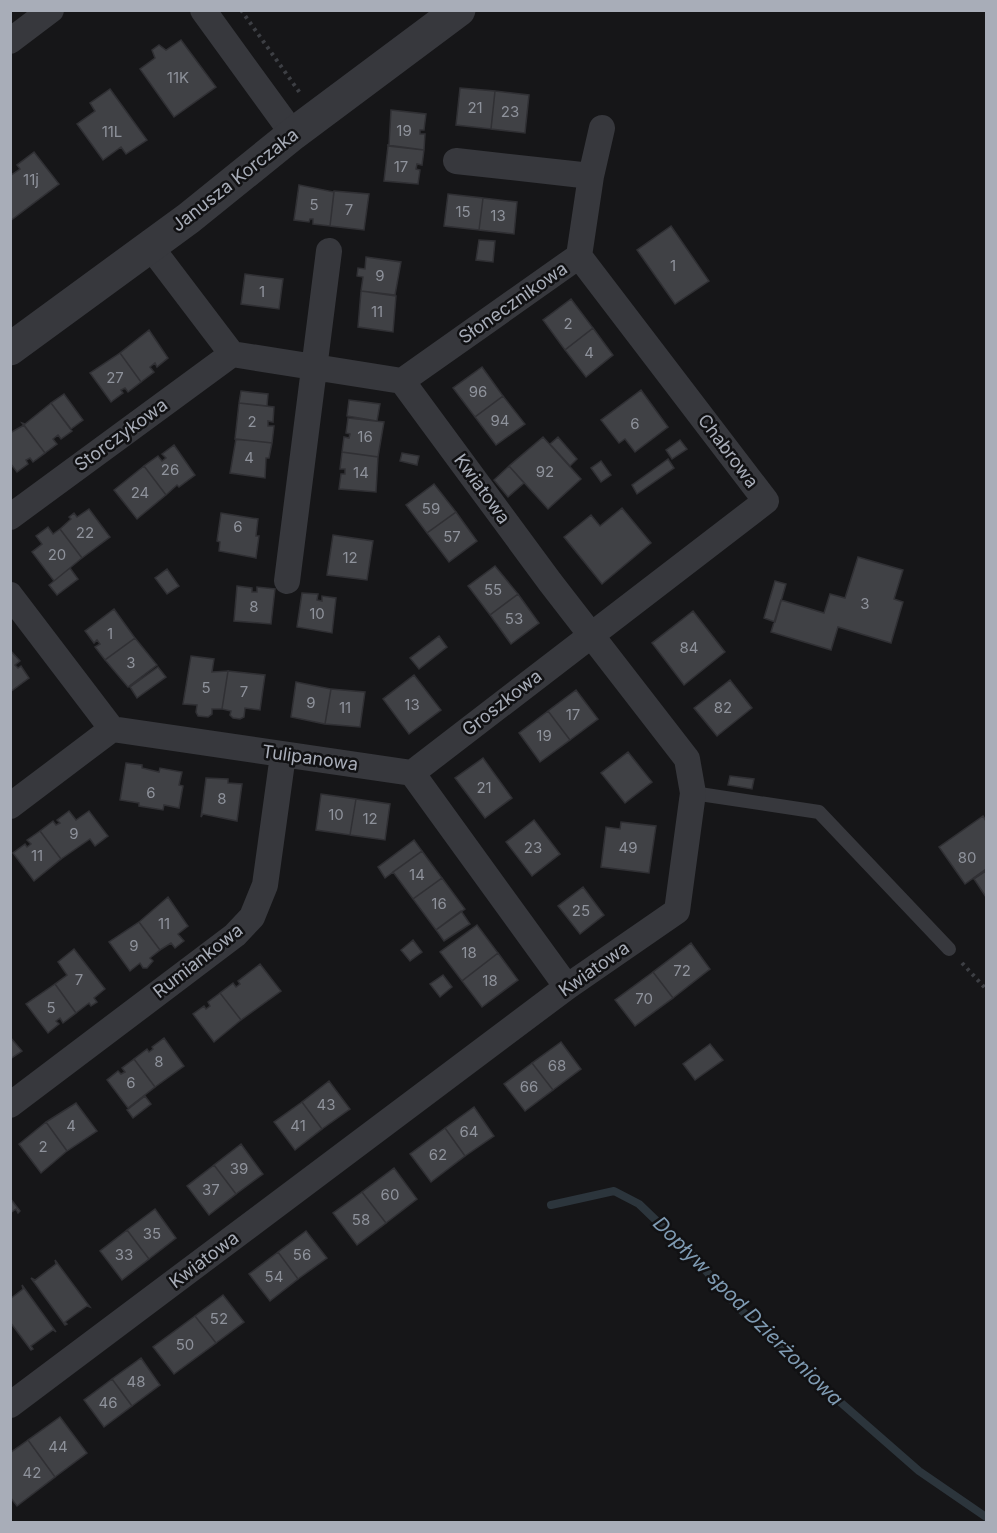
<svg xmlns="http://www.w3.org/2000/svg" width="997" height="1533" viewBox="0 0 997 1533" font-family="Inter,sans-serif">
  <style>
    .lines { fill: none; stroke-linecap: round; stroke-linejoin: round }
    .stream { stroke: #2c353c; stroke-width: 8 }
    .building { fill: #404145; stroke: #303034; stroke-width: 1.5 }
    .path { stroke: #3d3f44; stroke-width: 4; stroke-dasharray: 3 4.5; stroke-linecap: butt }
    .service { stroke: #37383d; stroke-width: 14 }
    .minor { stroke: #37383d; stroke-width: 26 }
    .tertiary { stroke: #37383d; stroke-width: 33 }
    .labels { text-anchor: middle; stroke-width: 5; stroke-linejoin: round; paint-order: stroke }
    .number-label { font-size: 15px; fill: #8e929b }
    .street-label { font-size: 18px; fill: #a8adb8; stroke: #111113 }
    .water-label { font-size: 20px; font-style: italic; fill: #7f9bb3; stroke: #111113 }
  </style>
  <rect width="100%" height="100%" fill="#161618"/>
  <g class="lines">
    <path class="stream" d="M551 1205 614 1191 639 1204 690 1253 740 1309 839 1401 919 1471 986 1517"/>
  </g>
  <path class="building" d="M181 40 216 87 174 117 140 69 155 58 152 50 159 45 166 50Z
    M460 88 495 91 491 129 456 125Z
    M110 89 147 140 126 154 121 147 103 160 77 124 95 111 90 103Z
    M495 91 529 95 525 133 491 129Z
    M391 110 426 114 424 130H420V134H425L424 150 387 145H389Z
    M388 146 424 150 422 165 417 164 416 169 420 170 418 184 384 181Z
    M34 152 59 184 10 221V176L20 169 17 165Z
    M299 185 334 192 330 226 313 224V219H310L309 222 294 220Z
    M334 191 369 194 364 230 330 226Z
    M448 194 483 198 479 230 444 226Z
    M483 198 517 202 514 234 479 230Z
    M671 226 709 281 675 304 637 250Z
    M479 240 495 241 493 262 476 260Z
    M366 257 401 262 395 295 361 291 363 277 357 276 358 268 365 269Z
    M245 274 283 279 279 309 241 304Z
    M361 291 396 296 393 332 358 327Z
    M571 299 593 328 565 350 543 320Z
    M593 328 613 355 586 377 565 350Z
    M149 330 168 358 157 367 155 363 150 367 154 372 141 382 120 353Z
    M120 353 141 382 128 392 125 388 121 390 123 393 111 402 90 373Z
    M482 367 503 396 475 417 453 388Z
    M641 390 668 427 635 452 625 439 619 443 601 420Z
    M241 391 268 394 267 406 239 403Z
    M64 394 83 420 71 429 51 403Z
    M503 396 525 424 496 445 475 417Z
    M349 400 380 404 377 421 347 416Z
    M51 403 72 431 61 439 58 435 53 439 57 444 45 453 22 423 25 424Z
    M239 403 274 407 273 422 268 421V426H274L272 443 235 439Z
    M348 418 384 422 378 457 342 452 344 437 349 438 350 434 346 433Z
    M24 425 45 453 33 462 30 458 26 460 28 464 17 472 10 463V433Z
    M543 437 581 479 548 509 509 466Z
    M558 437 577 459 570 466 550 444Z
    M236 439 272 443 269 458H266L265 478 230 473Z
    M680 440 687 449 672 459 666 450Z
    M174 445 195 475 179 487 177 485 166 495 144 466 158 456 162 461 166 458 162 454Z
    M342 452 378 457 376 492 339 489 341 474H345V469H340Z
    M402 453 419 456 417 465 400 461Z
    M668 459 674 468 637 494 632 485Z
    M601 461 611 475 601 482 591 468Z
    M144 466 166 495 137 519 114 490Z
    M509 466 524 483 508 497 494 480Z
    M434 484 456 512 427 533 406 505Z
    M622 508 651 543 602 584 564 537 591 515 600 526Z
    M89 509 110 537 82 558 60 529 71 519 69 517 74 513 77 517Z
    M456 512 477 541 449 562 427 533Z
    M221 513 258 519 256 536H259L256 558 219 551 220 542 217 541Z
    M48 527 53 534 60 529 82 558 54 581 32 552 42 544 36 536Z
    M333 535 373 541 367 580 327 575Z
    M858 557 903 570 894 599 903 602 891 643 838 627 831 650 771 632 781 600 824 613 830 594 845 598Z
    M495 566 518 594 490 615 468 586Z
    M70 568 78 579 57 595 49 585Z
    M167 569 179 586 167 594 155 578Z
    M775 581 786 584 775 622 764 618Z
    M237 586 252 588V592H257V587L275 589 271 624 234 621Z
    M302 593 318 594 317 600 322 601V596L336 598 332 633 297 627Z
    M518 594 539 623 511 644 490 615Z
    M114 609 135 638 105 660 95 647 100 644 97 640 94 643 85 631Z
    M693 611 725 652 684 685 652 643Z
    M439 636 447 647 419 669 410 658Z
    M135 638 157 665 128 687 105 660Z
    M10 650 20 661 15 665 18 668 21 666 29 678 10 692Z
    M191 656 214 659 212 672 228 671 222 709H212V714L208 717 198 716 196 712 197 705 183 704Z
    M158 667 166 677 137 698 130 687Z
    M228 671 265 675 260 710 245 708 244 717 240 719 233 718 230 715 231 711 222 709Z
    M414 675 441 710 409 734 383 699Z
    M730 680 752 708 717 736 694 708Z
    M296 682 331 689 325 724 291 717Z
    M331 689 365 692 360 727 325 724Z
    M576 690 598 719 570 740 548 711Z
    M548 711 570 740 540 762 519 733Z
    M628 752 652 782 625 803 601 773Z
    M483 758 512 798 485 818 455 778Z
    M126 763 142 765V768L159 772 160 768 182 772 179 785 183 786 179 808 164 805 163 810 139 806V803L120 800Z
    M730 776 754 779 752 789 728 785Z
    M206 778 228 779V783L242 784 237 821 203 814 201 817Z
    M321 794 356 799 350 835 316 830Z
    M356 799 390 804 385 840 350 835Z
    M69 811 76 820 89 811 108 836 95 846 90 839 61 859 40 831 53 821 56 825 60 823 57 820Z
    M983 816 986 821V869L965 884 939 847Z
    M534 820 560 854 532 876 506 842Z
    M621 822 656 826 649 873 601 867 606 827 620 829Z
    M40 831 61 859 34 881 13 853 25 844 27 847 31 844 27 840Z
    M414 840 422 851 385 878 378 867Z
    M422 851 442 878 413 899 393 872Z
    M986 871V897L974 879Z
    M442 878 465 909 436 930 413 899Z
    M583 887 604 915 580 934 558 906Z
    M168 897 188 926 178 934 184 941 175 948 171 943 160 950 139 922Z
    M461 911 470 924 444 941 436 930Z
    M139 922 160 950 150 958 153 961 147 968H143L140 963 130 971 109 942Z
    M477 925 498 953 462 981 440 952Z
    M413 940 422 952 410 961 401 950Z
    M691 943 710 969 673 998 653 972Z
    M74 949 105 989 94 998 97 1002 91 1006 89 1003 76 1013 55 984 67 975 58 962Z
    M498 953 518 980 482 1007 462 981Z
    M260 964 281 991 241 1020 220 993 233 983 236 987 240 984 238 981Z
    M653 972 673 998 635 1026 615 1000Z
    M443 975 452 987 440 997 430 984Z
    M55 984 76 1013 63 1023 60 1018 56 1021 59 1024 48 1033 26 1004Z
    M220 993 241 1020 214 1042 193 1014 204 1006 206 1009 210 1006 208 1002Z
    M10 1037 22 1051 10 1059Z
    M164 1038 184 1066 155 1087 134 1059 147 1049 149 1052 153 1049 152 1047Z
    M561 1042 581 1069 553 1090 532 1063Z
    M710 1044 723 1060 695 1080 683 1064Z
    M134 1059 155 1087 128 1108 107 1080 118 1071 121 1074 125 1072 122 1068Z
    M532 1063 553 1090 525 1111 504 1084Z
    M329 1081 350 1109 322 1129 302 1102Z
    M145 1096 151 1104 133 1118 127 1110Z
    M302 1102 322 1129 295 1150 274 1122Z
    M76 1103 97 1131 67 1151 46 1122Z
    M474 1107 494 1136 465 1156 445 1128Z
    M46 1122 67 1151 41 1173 19 1144Z
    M445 1128 465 1156 431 1182 410 1154Z
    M241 1144 263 1174 236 1194 214 1165Z
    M214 1165 236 1194 209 1215 187 1186Z
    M394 1168 417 1199 386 1223 362 1192Z
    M362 1192 386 1223 357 1245 333 1213Z
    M10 1198 20 1211 18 1213 16 1209 10 1213Z
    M155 1209 176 1238 149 1259 127 1230Z
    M127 1230 149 1259 122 1280 100 1251Z
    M306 1231 327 1258 298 1279 278 1252Z
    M278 1252 298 1279 270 1301 249 1274Z
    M55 1260 90 1307 87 1306 65 1322 67 1324 65 1325 31 1278 35 1280 56 1264Z
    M22 1285 56 1332 53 1330 31 1346 33 1349 31 1350 10 1322V1299L23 1289Z
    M223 1295 244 1322 216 1343 195 1316Z
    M195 1316 216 1343 174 1374 153 1347Z
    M141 1358 160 1385 132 1406 112 1379Z
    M112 1379 132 1406 104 1427 84 1400Z
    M60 1417 87 1453 55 1477 28 1440Z
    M28 1440 55 1477 17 1506 10 1497V1453Z"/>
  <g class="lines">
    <path class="path" d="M241 10 300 93
      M962 963 986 989"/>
    <path class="service" d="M693 793 819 812 949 949"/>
    <path class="minor" d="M203 10 293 134
      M10 41 51 10
      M591 176 602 128
      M150 246 232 354 402 381 579 256 591 176 456 161
      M10 517 232 354
      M287 581 329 251
      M10 595 112 729 412 773 567 987
      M412 773 766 501 579 256
      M10 806 112 729
      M10 1105 235 935 252 917 265 885 283 755
      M10 1405 567 987 677 911 693 793 687 759 550 582 402 381"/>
    <path class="tertiary" d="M10 349 189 218 293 134 459 10"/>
  </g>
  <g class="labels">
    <g class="number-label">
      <text x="178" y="83">11K</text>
      <text x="475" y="113">21</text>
      <text x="510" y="117">23</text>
      <text x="404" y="136">19</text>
      <text x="112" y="137">11L</text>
      <text x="401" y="172">17</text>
      <text x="31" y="185">11j</text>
      <text x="314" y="210">5</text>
      <text x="349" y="215">7</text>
      <text x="463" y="217">15</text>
      <text x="498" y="221">13</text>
      <text x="673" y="271">1</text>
      <text x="380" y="281">9</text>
      <text x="262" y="297">1</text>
      <text x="377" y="317">11</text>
      <text x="568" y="329">2</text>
      <text x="589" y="358">4</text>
      <text x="115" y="383">27</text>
      <text x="478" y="397">96</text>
      <text x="500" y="426">94</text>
      <text x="252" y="427">2</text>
      <text x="635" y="429">6</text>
      <text x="365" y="442">16</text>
      <text x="249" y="463">4</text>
      <text x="170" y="475">26</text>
      <text x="545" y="477">92</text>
      <text x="361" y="478">14</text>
      <text x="140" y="498">24</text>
      <text x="431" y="514">59</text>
      <text x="238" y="532">6</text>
      <text x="85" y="538">22</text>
      <text x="452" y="542">57</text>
      <text x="57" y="560">20</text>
      <text x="350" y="563">12</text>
      <text x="493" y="595">55</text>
      <text x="865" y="609">3</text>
      <text x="254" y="612">8</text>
      <text x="317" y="619">10</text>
      <text x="514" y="624">53</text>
      <text x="110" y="639">1</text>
      <text x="689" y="653">84</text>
      <text x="131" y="668">3</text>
      <text x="206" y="693">5</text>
      <text x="244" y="697">7</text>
      <text x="311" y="708">9</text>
      <text x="412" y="710">13</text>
      <text x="345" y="713">11</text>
      <text x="723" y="713">82</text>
      <text x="573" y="720">17</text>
      <text x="544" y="741">19</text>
      <text x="484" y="793">21</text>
      <text x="151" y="798">6</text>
      <text x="222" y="804">8</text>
      <text x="336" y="820">10</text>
      <text x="370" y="824">12</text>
      <text x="74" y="839">9</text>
      <text x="533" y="853">23</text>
      <text x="628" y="853">49</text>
      <text x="37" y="861">11</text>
      <text x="967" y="863">80</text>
      <text x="417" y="880">14</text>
      <text x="439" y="909">16</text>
      <text x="581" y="916">25</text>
      <text x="164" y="929">11</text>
      <text x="134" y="951">9</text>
      <text x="469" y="958">18</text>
      <text x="682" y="976">72</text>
      <text x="79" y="985">7</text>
      <text x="490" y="986">18</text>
      <text x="644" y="1004">70</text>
      <text x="51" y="1013">5</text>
      <text x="159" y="1067">8</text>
      <text x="557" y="1071">68</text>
      <text x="131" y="1088">6</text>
      <text x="529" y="1092">66</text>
      <text x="326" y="1110">43</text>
      <text x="71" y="1131">4</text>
      <text x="298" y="1131">41</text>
      <text x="469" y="1137">64</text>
      <text x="43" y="1152">2</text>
      <text x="438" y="1160">62</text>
      <text x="239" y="1174">39</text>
      <text x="211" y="1195">37</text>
      <text x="390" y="1200">60</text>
      <text x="361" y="1225">58</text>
      <text x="152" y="1239">35</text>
      <text x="124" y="1260">33</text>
      <text x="302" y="1260">56</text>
      <text x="274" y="1282">54</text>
      <text x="219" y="1324">52</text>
      <text x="185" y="1350">50</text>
      <text x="136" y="1387">48</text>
      <text x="108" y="1408">46</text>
      <text x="58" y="1452">44</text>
      <text x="32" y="1478">42</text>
    </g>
    <g class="street-label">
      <text transform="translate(235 180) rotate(-38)" y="6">Janusza Korczaka</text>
      <text transform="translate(513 303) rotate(-35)" y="6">Słonecznikowa</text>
      <text transform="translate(121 435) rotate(-36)" y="6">Storczykowa</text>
      <text transform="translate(728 451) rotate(53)" y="6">Chabrowa</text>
      <text transform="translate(482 489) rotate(54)" y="6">Kwiatowa</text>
      <text transform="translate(502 703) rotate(-38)" y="6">Groszkowa</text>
      <text transform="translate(310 758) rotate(8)" y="6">Tulipanowa</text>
      <text transform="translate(198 961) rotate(-38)" y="6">Rumiankowa</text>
      <text transform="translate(594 969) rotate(-35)" y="6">Kwiatowa</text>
      <text transform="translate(204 1260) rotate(-37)" y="6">Kwiatowa</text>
    </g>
    <g class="water-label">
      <text transform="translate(748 1311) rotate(45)" y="7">Dopływ spod Dzierżoniowa</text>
    </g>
  </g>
  <rect width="997" height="1533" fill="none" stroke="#a8adb8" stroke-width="24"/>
</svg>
